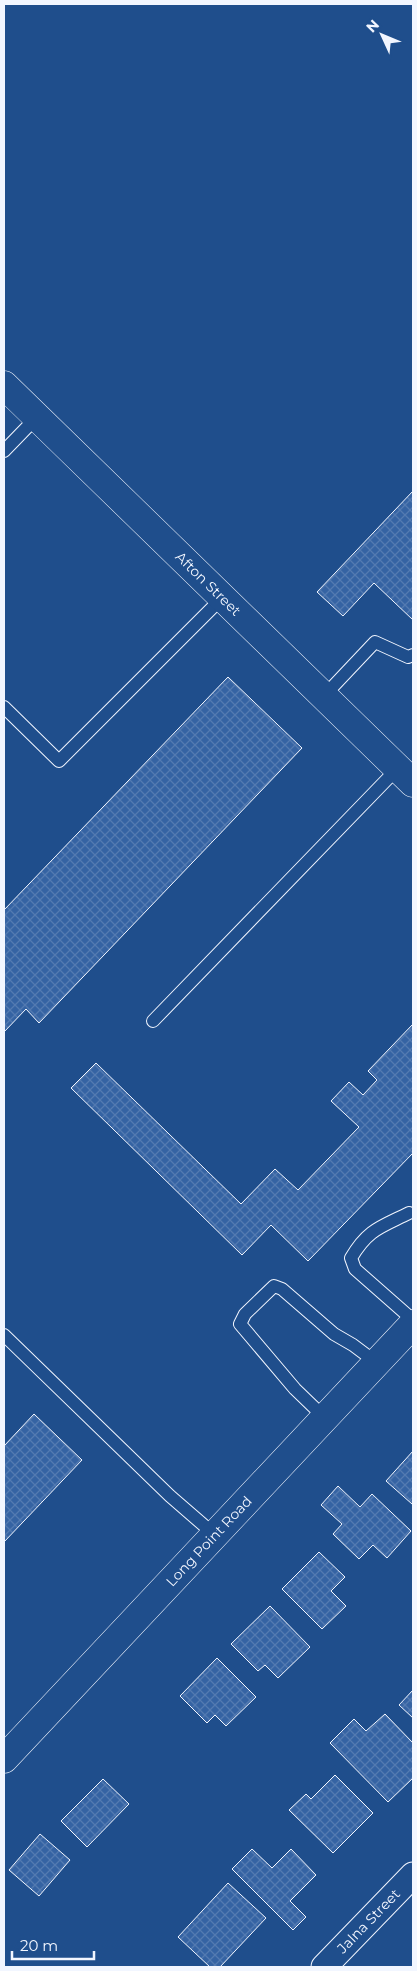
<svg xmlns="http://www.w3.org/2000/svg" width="417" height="1971" viewBox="0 0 417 1971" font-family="Montserrat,sans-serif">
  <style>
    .building { fill: url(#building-cross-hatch); stroke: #f2f6ff }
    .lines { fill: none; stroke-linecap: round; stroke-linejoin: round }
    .lane-casing { stroke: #f2f6ff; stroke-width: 14 }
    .street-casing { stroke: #f2f6ff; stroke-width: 27 }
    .secondary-casing { stroke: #f2f6ff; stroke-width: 29 }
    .lane { stroke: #1f4e8c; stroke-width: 12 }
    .street { stroke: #1f4e8c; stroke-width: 25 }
    .secondary { stroke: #1f4e8c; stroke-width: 28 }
    .labels { text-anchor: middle; stroke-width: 4; stroke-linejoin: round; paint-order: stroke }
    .street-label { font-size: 14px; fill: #f2f6ff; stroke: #1f4e8c }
  </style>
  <defs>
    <pattern id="building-cross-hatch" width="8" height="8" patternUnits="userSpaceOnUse" patternTransform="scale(1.25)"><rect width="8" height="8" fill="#3563a3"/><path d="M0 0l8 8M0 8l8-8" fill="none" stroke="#537ab1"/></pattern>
  </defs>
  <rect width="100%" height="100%" fill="#1f4e8c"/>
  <path class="building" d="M413 491V620L374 583 343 616 317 592Z
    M228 677 302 748 39 1023 26 1009 4 1032V910Z
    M413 1024V1153L308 1261 271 1225 242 1255 71 1088 96 1063 241 1204 275 1169 298 1190 359 1127 331 1101 349 1082 363 1095 377 1080 368 1071Z
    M34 1414 82 1460 4 1542V1446Z
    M413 1451V1503L412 1504 386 1481Z
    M338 1486 360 1507 372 1494 411 1531 387 1558 373 1545 359 1559 333 1534 342 1524 321 1505Z
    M319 1552 345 1577 331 1591 346 1606 322 1629 282 1589Z
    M270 1606 310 1647 278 1678 265 1665 258 1671 231 1644Z
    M217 1658 256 1697 226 1726 215 1715 207 1723 180 1696Z
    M413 1690V1718L399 1705Z
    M385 1714 413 1743V1778L388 1802 330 1743 354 1719 366 1731Z
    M335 1775 373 1813 333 1853 289 1810 306 1794 311 1799Z
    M103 1779 129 1804 87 1847 61 1821Z
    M40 1834 70 1860 39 1896 9 1870Z
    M252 1849 272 1868 291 1849 316 1875 290 1901 306 1917 293 1930 232 1869Z
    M228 1883 266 1918 220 1967H210L178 1937Z"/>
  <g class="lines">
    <g class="lane-casing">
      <path id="lane" d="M4 451 37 417
        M324 696 375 642 408 657 413 655
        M4 707 59 761 222 598
        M153 1021 398 768
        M409 1213C381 1227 368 1229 351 1258L355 1269 413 1320
        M4 1335 170 1496 215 1535
        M325 1418 295 1389 240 1324 245 1314 274 1286 282 1289 334 1334 353 1345 377 1363"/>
    </g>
    <g class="street-casing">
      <g id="street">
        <path id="s1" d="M324 1967 413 1875"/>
      </g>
    </g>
    <g class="secondary-casing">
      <g id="secondary">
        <path id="s2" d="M4 385 413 783"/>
        <path id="s3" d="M4 1759 413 1324"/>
      </g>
    </g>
    <use href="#lane" class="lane"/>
    <use href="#street" class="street"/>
    <use href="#secondary" class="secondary"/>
  </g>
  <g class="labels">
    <g class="street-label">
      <text dy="5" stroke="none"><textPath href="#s2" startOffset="285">Afton Street</textPath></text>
      <text dy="5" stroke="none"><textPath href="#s3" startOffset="299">Long Point Road</textPath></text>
      <text dy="5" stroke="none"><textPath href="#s1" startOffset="64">Jalna Street</textPath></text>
    </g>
  </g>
  <rect width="417" height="1971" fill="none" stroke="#f2f6ff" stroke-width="10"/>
  <g transform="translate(382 35) rotate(314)" stroke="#1f4e8c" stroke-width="4" paint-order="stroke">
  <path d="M0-4L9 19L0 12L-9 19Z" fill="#f2f6ff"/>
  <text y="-8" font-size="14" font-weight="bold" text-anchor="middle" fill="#f2f6ff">N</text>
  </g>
  <path d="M12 1951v8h82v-8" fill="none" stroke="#f2f6ff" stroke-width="2.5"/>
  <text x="20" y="1951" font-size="15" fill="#f2f6ff" stroke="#1f4e8c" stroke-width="4" paint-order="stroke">20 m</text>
</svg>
